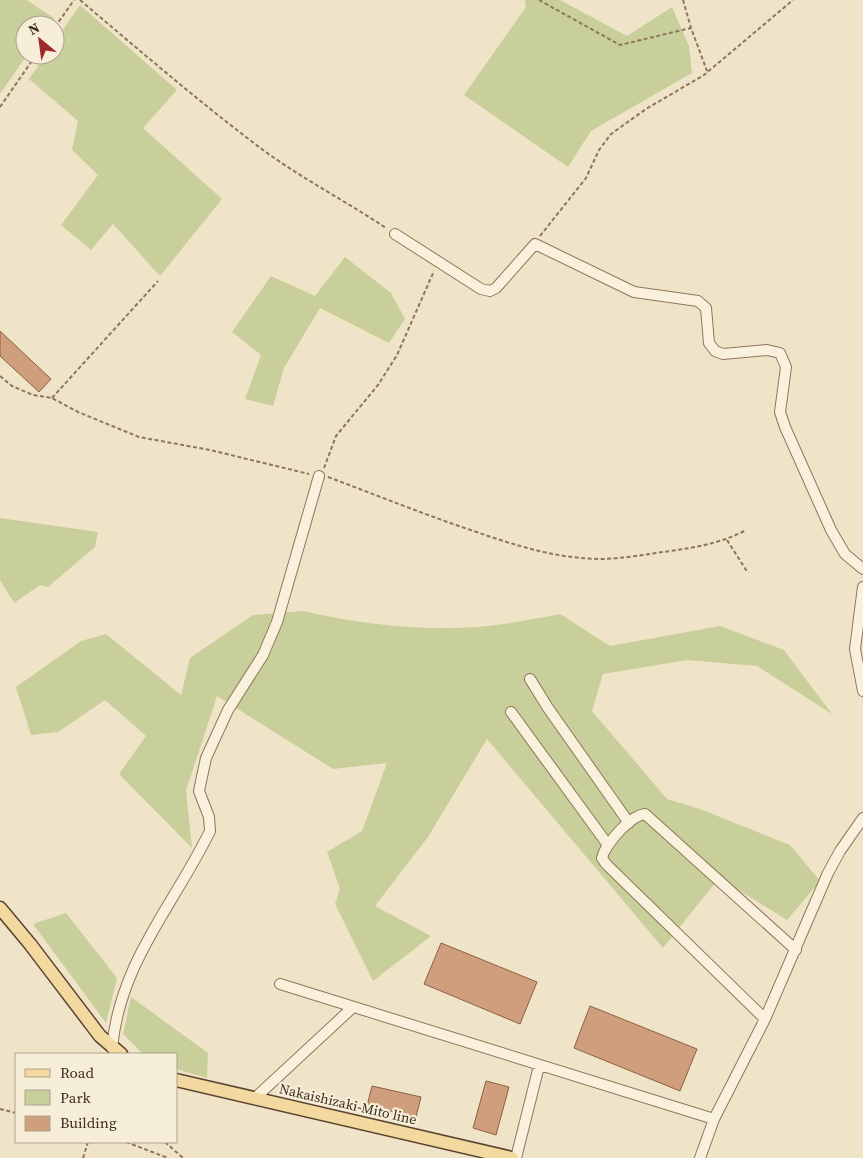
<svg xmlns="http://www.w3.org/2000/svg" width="863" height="1158" viewBox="0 0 863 1158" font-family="'Source Serif 4',serif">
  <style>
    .green { fill: #c9cf9b }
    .building { fill: #cf9f7d; stroke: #8d5f41 }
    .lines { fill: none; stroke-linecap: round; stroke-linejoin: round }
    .minor-casing { stroke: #8d765c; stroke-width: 12 }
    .major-casing { stroke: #5b4430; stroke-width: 15 }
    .path { stroke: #8d765c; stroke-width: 2; stroke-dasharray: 4 2.5; stroke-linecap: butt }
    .minor { stroke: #faf1dc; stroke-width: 10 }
    .major { stroke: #f3d9a0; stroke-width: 12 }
    .labels { text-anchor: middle; stroke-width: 4.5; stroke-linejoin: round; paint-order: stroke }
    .street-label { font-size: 14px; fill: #3d2e20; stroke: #f7eed8 }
  </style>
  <rect width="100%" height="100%" fill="#f0e4c8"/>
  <path class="green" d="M0 0H27L54 18 49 25H25V55H27L0 94Z
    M525 0H560L627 36 672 7 689 46 692 73 591 131 568 167 464 95 526 7Z
    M80 5 177 90 143 128 222 199 160 276 113 224 91 250 61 225 98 175 72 150 78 121 29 79 46 55H55V41Z
    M345 257 391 293 405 319 389 343 320 308 284 368 273 406 245 399 261 355 232 332 271 276 315 296Z
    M0 518 98 532 95 547 48 587 40 585 14 603 0 580Z
    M303 611C359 624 419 631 477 627 505 625 533 619 560 614L610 646 720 626 784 650 832 714 757 666 687 660 603 674 592 711 667 799 700 809 790 845 820 881 787 920 719 878 663 948 487 739 428 837 375 906 431 936 373 981 335 904 340 889 327 852 362 831 387 763 333 769 217 696 186 791 192 848 119 774 146 736 105 700 58 732 31 735 16 687 81 641 106 634 181 695 190 658 253 615Z
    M66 913 117 978 106 1023 33 924Z
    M131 997 208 1053 207 1078 176 1069V1054H143L123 1034Z"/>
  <path class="building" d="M0 331 51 379 39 392 0 356Z
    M441 943 537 982 520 1024 424 984Z
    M590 1006 697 1049 680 1091 574 1048Z
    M486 1081 509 1087 496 1135 473 1128Z
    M372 1086 421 1097 416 1117 367 1106Z"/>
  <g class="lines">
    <g class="minor-casing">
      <path id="minor" d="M395 234 481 289 490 291 496 288 535 244 634 292 698 301 706 308 709 343 715 351 723 354 767 350 780 353 786 367 780 412 785 427 831 530 845 554 863 569
        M863 587 855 649 863 691
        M530 679 548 708 629 823
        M511 712 608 845
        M280 984 714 1119
        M765 1019 606 864 602 858 604 852C611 839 630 816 645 814L796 950
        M112 1048C120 962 174 905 210 831L209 817 199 791 206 758 228 710 263 655 277 622 319 476
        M255 1098 352 1008
        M516 1158 539 1066
        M700 1158 714 1119 765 1019 828 873 840 851 863 818"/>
    </g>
    <g class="major-casing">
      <path id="major" d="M0 908 30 944 100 1036 121 1054
        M176 1080 512 1158"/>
    </g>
    <path class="path" d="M80 0C139 50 197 100 259 147 299 177 344 200 386 228
      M539 0 620 45 691 28
      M683 0 691 28 707 71
      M55 27 74 0
      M0 107 36 55
      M540 236 586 178 599 150 611 134 646 109 704 75 793 0
      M0 376 12 386 33 395 52 398 78 412 139 437 210 450 309 474
      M52 398 158 281
      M324 468 336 436 378 385 397 355 434 271
      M328 477C371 493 413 510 456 525 503 541 548 558 599 559 620 559 642 555 663 552 692 548 720 544 746 530
      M727 540 748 573
      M0 1109 16 1113
      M126 1142 168 1158
      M165 1142 183 1158
      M83 1158 88 1142"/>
    <use href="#minor" class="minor"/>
    <use href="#major" class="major"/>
  </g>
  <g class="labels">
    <g class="street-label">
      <text transform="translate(348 1104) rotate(13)" y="5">Nakaishizaki-Mito line</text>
    </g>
  </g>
  <rect x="15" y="1053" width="162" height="90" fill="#f7eed8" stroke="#ada18e"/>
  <rect x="25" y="1069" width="25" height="8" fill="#f3d9a0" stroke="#ada18e"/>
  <text x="60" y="1078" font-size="15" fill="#3d2e20">Road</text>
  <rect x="25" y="1090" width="25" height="15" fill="#c9cf9b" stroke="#ada18e"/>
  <text x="60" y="1103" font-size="15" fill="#3d2e20">Park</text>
  <rect x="25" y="1116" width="25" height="15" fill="#cf9f7d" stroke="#ada18e"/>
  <text x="60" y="1128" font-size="15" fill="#3d2e20">Building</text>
  <g transform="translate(40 40) rotate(331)"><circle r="24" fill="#f7eed8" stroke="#ada18e"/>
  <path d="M0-4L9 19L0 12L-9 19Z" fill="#9e2a2b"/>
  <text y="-8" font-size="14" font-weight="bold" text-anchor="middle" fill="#3d2e20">N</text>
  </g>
</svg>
